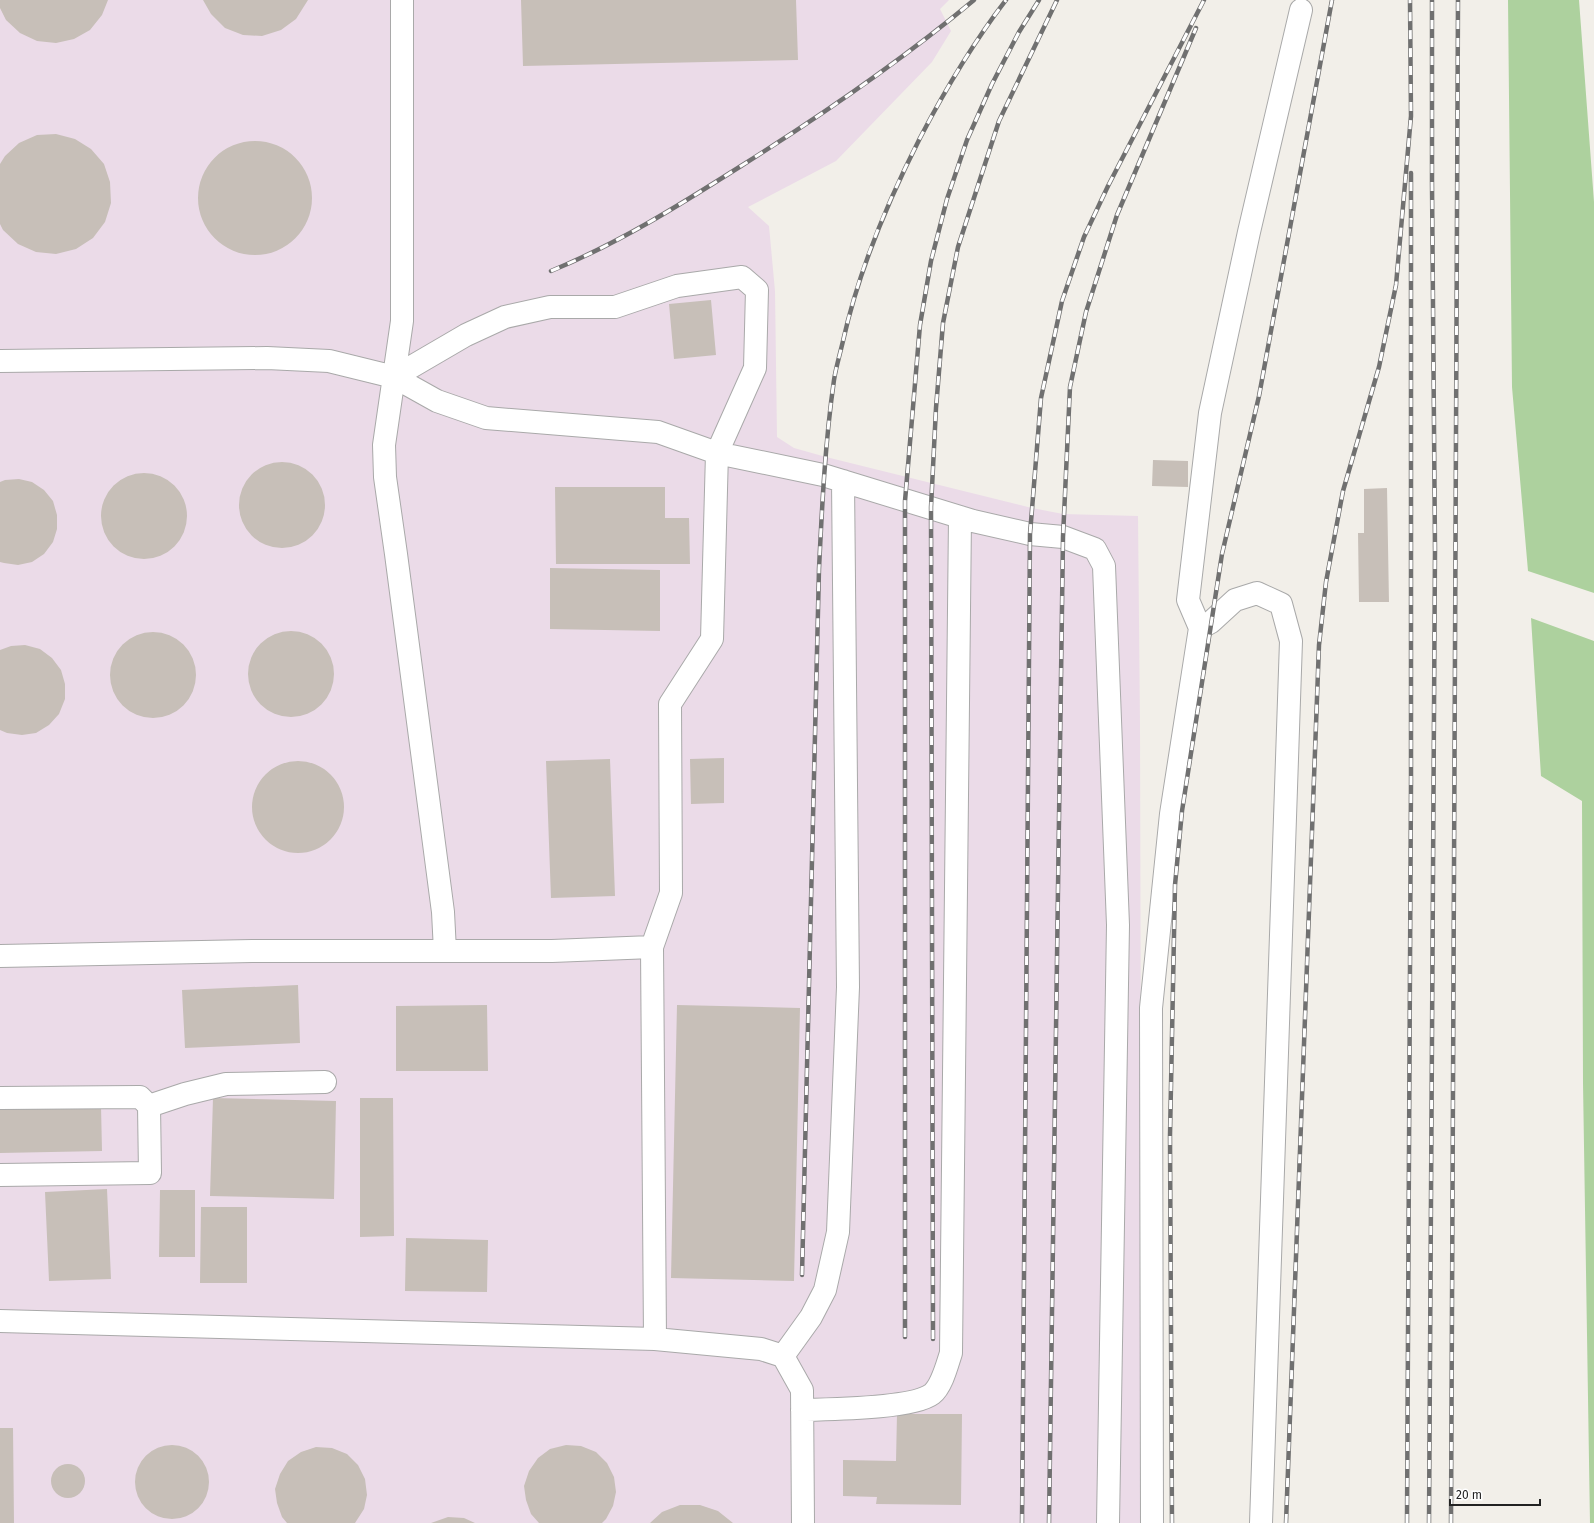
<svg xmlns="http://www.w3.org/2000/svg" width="1594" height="1523" viewBox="0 0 1594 1523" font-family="'Fira Sans',sans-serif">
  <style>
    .industrial { fill: #ebdbe8 }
    .forest { fill: #add19e }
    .building { fill: #c7bfb8 }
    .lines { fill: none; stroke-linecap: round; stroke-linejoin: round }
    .minor-casing { stroke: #a9a9a9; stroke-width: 24 }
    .minor { stroke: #fff; stroke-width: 22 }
    .rail-casing { stroke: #707070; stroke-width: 4.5 }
    .rail { stroke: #fff; stroke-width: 3; stroke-dasharray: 9; stroke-linecap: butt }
  </style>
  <rect width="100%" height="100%" fill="#f2efe9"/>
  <path class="industrial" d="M0 0H949L940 9 951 31 932 62 836 161 748 207 769 226 775 291 777 437 794 448 826 457 1032 508 1063 514 1138 516 1140 725 1142 1523H0Z"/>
  <path class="forest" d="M1508 0H1579L1594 202V593L1528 571 1512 387Z
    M1531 618 1594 641V1523H1590L1583 1083 1582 801 1541 776Z"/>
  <path class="building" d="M0 0H108L102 15 90 30 74 39 56 43 37 41 20 33 6 20 0 8Z
    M203 0H308L296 19 281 30 262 36 243 35 225 28 211 14Z
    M521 0H796L798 60 523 66Z
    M56 134 75 139 91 149 104 164 110 182 111 203 105 222 93 238 76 249 56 254 36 252 18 244 3 230 0 224V164L5 156 19 143 37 135Z
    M198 198a57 57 0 1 1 114 0a57 57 0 1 1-114 0Z
    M711 300 716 355 674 359 669 304Z
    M1153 460 1188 461V487L1152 486Z
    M239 505a43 43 0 1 1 86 0a43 43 0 1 1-86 0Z
    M101 516a43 43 0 1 1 86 0a43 43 0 1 1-86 0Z
    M19 479 32 482 44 490 53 501 57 515V529L53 542 44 554 32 562 18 565 4 563 0 562V482L5 480Z
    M555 487H665V518H689L690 564H556Z
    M1387 488 1389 602H1359L1358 533H1364V489Z
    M550 568 660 570V631L550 629Z
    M248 674a43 43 0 1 1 86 0a43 43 0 1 1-86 0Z
    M110 675a43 43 0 1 1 86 0a43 43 0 1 1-86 0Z
    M25 645 40 649 52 658 61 670 65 684V699L59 714 49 725 36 733 22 735 7 733 0 730V650L11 646Z
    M724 758V803L691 804 690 759Z
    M610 759 615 896 551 898 546 761Z
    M252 807a46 46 0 1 1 92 0a46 46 0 1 1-92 0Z
    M298 985 300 1043 185 1048 182 990Z
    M487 1005 488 1071H396V1006Z
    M677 1005 800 1008 794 1281 671 1278Z
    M213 1098 336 1101 334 1199 210 1196Z
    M360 1098H393L394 1236 360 1237Z
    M101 1106 102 1151 0 1153V1108Z
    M107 1189 111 1279 49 1281 45 1192Z
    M160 1190H195V1257H159Z
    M201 1207H247V1283H200Z
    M406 1238 488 1240 487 1292 405 1291Z
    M897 1414H962L961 1505 876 1504 877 1497 843 1496V1460L896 1461Z
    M0 1428H13L14 1523H0Z
    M135 1482a37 37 0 1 1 74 0a37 37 0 1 1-74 0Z
    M566 1445 581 1446 596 1452 607 1463 614 1477 616 1492 613 1506 606 1519 602 1523H539L531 1514 526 1500 524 1486 529 1471 538 1458 550 1449Z
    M316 1447 332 1448 347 1454 358 1465 365 1479 367 1495 364 1509 355 1523H287L282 1517 277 1503 275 1489 280 1474 288 1461 301 1452Z
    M51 1481a17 17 0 1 1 34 0a17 17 0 1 1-34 0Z
    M680 1505H700L718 1511 733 1523H650L662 1512Z
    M448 1517 464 1518 475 1523H431Z"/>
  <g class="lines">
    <g class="minor-casing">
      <path id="minor" d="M402 0V321L384 445 385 477 396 554 443 912 445 951
        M0 361 267 358 329 361 394 377 437 401 486 418 658 432 717 453 712 639 670 704 671 893 652 947
        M394 377 466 335 505 317 550 307H615L677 286 742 277 757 290 755 368 717 453 823 475 973 521 1030 534 1063 537 1095 549 1104 566 1118 925 1108 1523
        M1200 628 1211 622 1235 600 1257 593 1281 604 1291 641 1261 1523
        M0 956 252 951H552L652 947 655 1339 761 1349 783 1356 802 1390 803 1523
        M0 1098 140 1097 149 1106 150 1173 0 1175
        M149 1106 185 1094 226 1084 325 1082
        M0 1321 655 1339
        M783 1356 811 1317 825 1290 838 1232 848 987 843 481
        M802 1410C830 1409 912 1409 932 1394 942 1386 947 1365 951 1353L960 517
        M1152 1523 1151 1008 1171 814 1200 628 1188 600 1210 413 1249 232 1301 10"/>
    </g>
    <use href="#minor" class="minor"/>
    <g class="rail-casing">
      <path id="rail" d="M551 271C619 243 678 206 741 166 822 115 901 61 974 0
        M802 1275 819 569C822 506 825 443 834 380 836 367 840 354 843 341 859 269 887 203 920 138 945 90 973 43 1006 0
        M905 1337V501L920 325 931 261 947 199 967 140 992 84 1019 32 1039 0
        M933 1339 931 507 936 408 943 323 958 247 999 121 1057 0
        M1022 1523 1030 534 1041 398 1062 301 1084 237 1108 186 1204 0
        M1049 1523 1063 537 1070 387 1086 312 1117 215 1196 28
        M1172 1523 1170 1136 1175 885 1182 811 1222 554 1259 396 1332 0
        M1286 1523 1319 645 1326 582 1343 491 1379 367 1396 285 1411 116 1410 0
        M1407 1523 1411 781V173
        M1429 1523 1435 549 1432 183V0
        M1451 1523 1458 0"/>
    </g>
    <use href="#rail" class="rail"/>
  </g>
  <path d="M1450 1499v6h90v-6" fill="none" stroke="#222222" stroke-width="2"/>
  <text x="1456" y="1499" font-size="12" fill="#222222" stroke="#ffffff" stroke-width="3" paint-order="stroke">20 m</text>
</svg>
